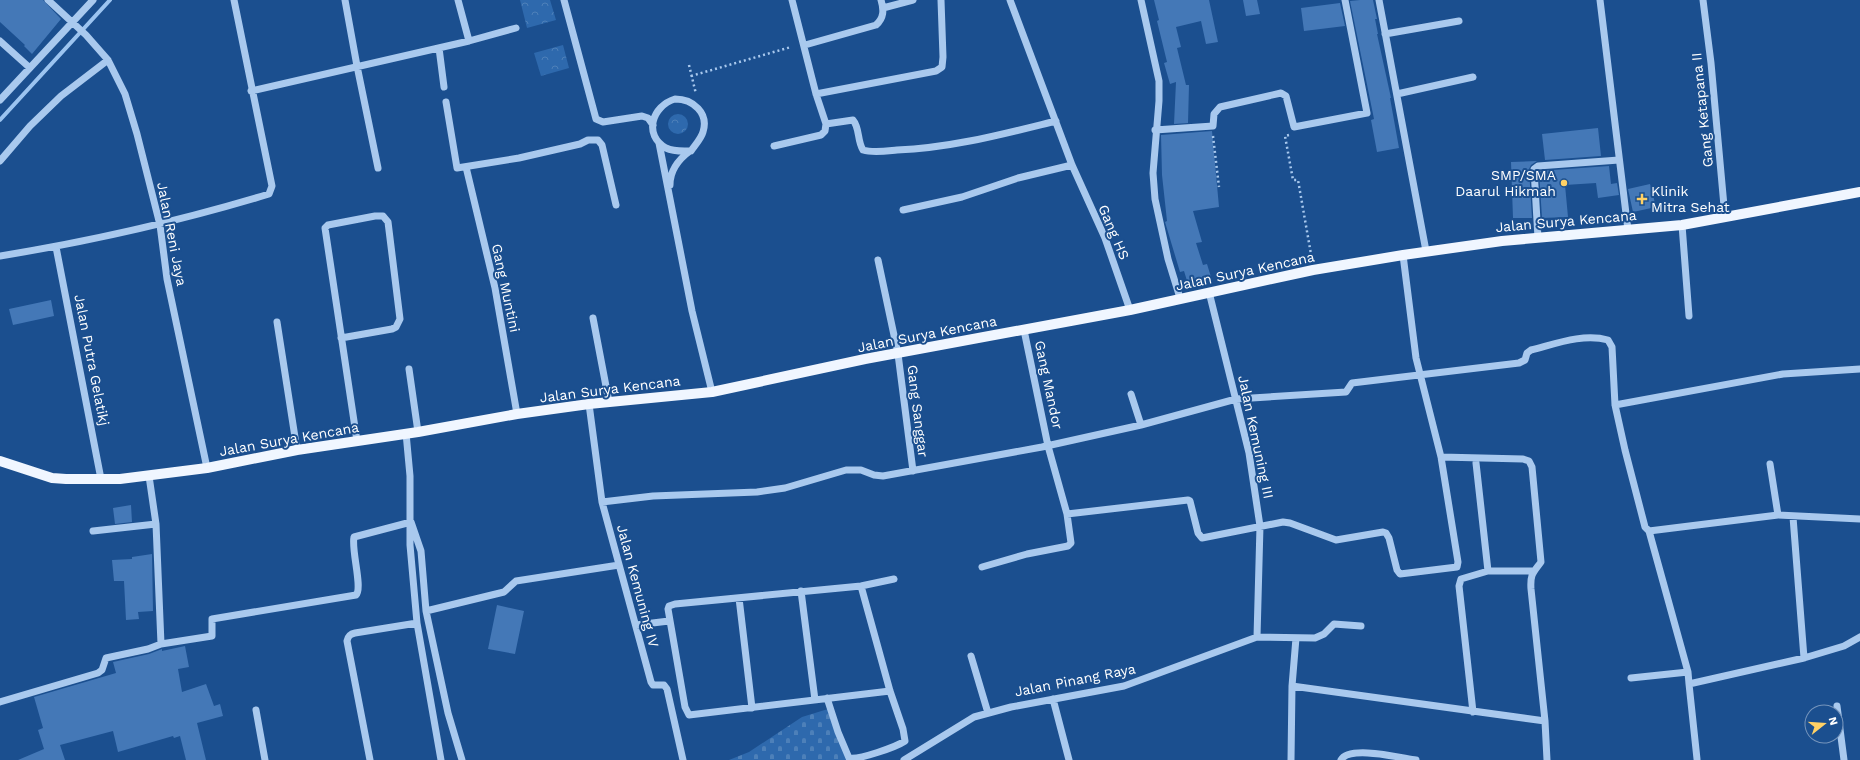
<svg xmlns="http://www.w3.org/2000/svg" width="1860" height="760" viewBox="0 0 1860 760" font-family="'Work Sans',sans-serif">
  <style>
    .cemetery { fill: url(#cemetery-stones) }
    .park { fill: url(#park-crowns) }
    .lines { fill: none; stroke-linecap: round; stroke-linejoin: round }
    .stream { stroke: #9cc4f0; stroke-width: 4 }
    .building { fill: #4478b7 }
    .path { stroke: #a9c9ee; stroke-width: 2.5; stroke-dasharray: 2 3; stroke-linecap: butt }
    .minor { stroke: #a9c9ee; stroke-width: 7 }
    .major { stroke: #f0f6ff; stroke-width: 10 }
    .poi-dot { fill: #ffd166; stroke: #1b4f8f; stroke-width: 1.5 }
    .labels { text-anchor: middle; stroke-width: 4; stroke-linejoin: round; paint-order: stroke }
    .street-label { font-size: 14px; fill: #fff; stroke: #1b4f8f }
    .poi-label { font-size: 14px; fill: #fff; stroke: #1b4f8f; text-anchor: end }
  </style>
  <defs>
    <pattern id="cemetery-stones" width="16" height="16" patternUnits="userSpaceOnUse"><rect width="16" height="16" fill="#2e69ad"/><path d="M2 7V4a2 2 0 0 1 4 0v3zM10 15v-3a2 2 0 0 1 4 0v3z" fill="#4d80b9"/></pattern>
    <pattern id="park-crowns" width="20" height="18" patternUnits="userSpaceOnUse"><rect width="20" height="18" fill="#2e69ad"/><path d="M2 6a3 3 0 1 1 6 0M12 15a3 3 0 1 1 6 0" fill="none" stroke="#4d80b9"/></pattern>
  </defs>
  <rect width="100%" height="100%" fill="#1b4f8f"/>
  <path class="cemetery" d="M828 709 847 760H729L749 752 802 717Z"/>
  <path class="park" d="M520 0H550L556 20 527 28Z
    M563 45 569 68 541 76 534 53Z
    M668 124a10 10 0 1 1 20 0a10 10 0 1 1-20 0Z"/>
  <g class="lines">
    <path class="stream" d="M0 120 110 0"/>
  </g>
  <path class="building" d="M0 0H43L61 19 32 54 24 46 25 45 0 22Z
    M1154 0H1209L1218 42 1206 44 1201 21 1176 27 1181 47 1177 48 1186 85H1189L1188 123 1174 124 1176 82 1170 84 1164 63 1167 62 1157 21 1159 20Z
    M1243 0H1257L1260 14 1246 16Z
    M1360 0H1373L1377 19H1375L1378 34H1377L1391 98H1390L1399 148 1377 152 1371 120 1374 119 1350 1Z
    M1340 3 1345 26 1304 31 1301 8Z
    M1598 128 1601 156 1545 160 1542 134Z
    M1212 131 1219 207 1193 211 1202 242 1196 243 1203 265 1207 264 1211 277 1188 284 1184 271 1180 272 1165 222 1167 221 1162 175 1161 135Z
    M1537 161 1531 165 1529 169 1532 218H1513L1511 162Z
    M1609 166 1611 184 1617 183 1619 195 1598 198 1596 183 1565 185 1568 217 1542 218 1539 171Z
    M1650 184 1656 207 1633 212 1628 189Z
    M51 300 54 316 13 325 9 309Z
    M131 505 132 522 115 524 113 508Z
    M152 554 153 611 138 612 139 619 126 620 124 581H114L112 560 132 559V557Z
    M497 605 524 611 515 654 488 649Z
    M185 646 189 667 178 669 182 692 206 684 214 706 220 704 223 716 197 723 206 760H186L180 736 174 738 173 736 118 752 113 731 60 745 65 760H18L44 749 38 730 43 728 34 697 116 673 113 662 149 654 162 649V651Z"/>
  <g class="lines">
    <path class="path" d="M689 65 696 94
      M691 76 791 47
      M1289 135 1285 136 1293 180H1298L1312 260
      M1213 136 1219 187"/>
    <path class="minor" d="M48 0 86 35 108 60 125 94 137 134 160 225 167 279 207 468
      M345 0 357 66 378 168
      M458 0 469 41
      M564 0 596 119 603 122 642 116 648 118 653 125
      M1010 0 1072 165 1105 238 1130 310
      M1141 0 1159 81V101L1153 173 1155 199 1168 259 1180 298
      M1379 0 1426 251
      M1600 0 1628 230
      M1703 0 1711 63 1725 217
      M883 8 913 0
      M1385 34 1459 21
      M0 41 30 68
      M805 45 876 25C884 18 884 10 881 0
      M439 48 444 87
      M251 91 469 41 516 28
      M816 94 936 71 942 67 943 57 941 0
      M1397 94 1473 77
      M675 99C693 99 709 113 703 132 701 139 695 145 691 151 682 151 674 152 666 148 643 135 652 106 675 99Z
      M0 100 93 0
      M446 102 457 168 519 158 580 144 588 140H598L602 145 616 205
      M826 124 853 120C860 128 857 141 863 150 873 153 886 151 897 150 951 148 1003 134 1056 121
      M1155 130 1213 126 1214 114 1220 107 1281 93 1286 96 1294 127 1367 113 1345 0
      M659 143 692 311 712 392
      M774 146 821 135 825 131 826 124 816 94 792 0
      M0 161 30 126 61 96 108 60
      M466 167 495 288 517 414
      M670 185C670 171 679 159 690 151
      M903 210 962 197 1018 178 1072 165
      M1682 225 1689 316
      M1538 238 1534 169 1538 166 1619 160
      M56 247 101 479
      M0 256C92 241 180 221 269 194L272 186 234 0
      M878 260 898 354 913 471
      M1209 292 1249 453 1260 526 1257 637
      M593 318 609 402
      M277 322 297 450
      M341 338 392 329 396 327 400 319 388 222 383 216H375L328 225 325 228 357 441
      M409 369 418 432
      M1131 394 1141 425
      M589 404 602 502 651 682 653 685H664L667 689 683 760
      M1615 405 1783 374 1860 369
      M406 433 410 476V545L417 623 441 760
      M1441 457 1523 459 1529 461 1532 467 1541 562C1533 573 1530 574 1531 589L1545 721 1547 760
      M1476 463 1488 571
      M1770 464 1778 515
      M602 502 653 496 757 492 785 488 846 470H861L874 475 883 476 1042 447 1141 425 1236 399 1346 392 1352 383 1519 363 1525 360 1527 353 1531 350C1555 344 1583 333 1608 340L1612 347 1615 405 1625 450 1645 527 1649 531 1688 672 1689 684 1804 658 1844 646 1860 637
      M1067 514 1188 500 1190 501 1198 533 1202 538 1283 522 1290 523 1336 540 1383 532 1386 533 1389 538 1397 570 1400 574 1457 567 1458 562 1441 457 1416 358 1403 255
      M1793 517 1804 658
      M93 531 156 524
      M1649 531 1778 515 1860 519
      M982 567 1027 554 1068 546 1071 543 1067 514 1048 446 1024 330
      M801 591 815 700
      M739 598 752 708
      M426 611 504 592 516 581 619 565
      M636 625 669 621
      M161 644 212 636V619L356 595C363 588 351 550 354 537L411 522 421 551 426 611 448 713 462 760
      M971 656 988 713
      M1631 678 1688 672
      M1689 684 1697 759
      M1292 686 1545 721
      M890 691 689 715 685 707 668 609 669 606 675 604 861 586 894 579
      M827 698 838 732 849 758C859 760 896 747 905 741L903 729 890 691 861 586
      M1053 699 1069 760
      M0 702 98 673 102 670 106 658 148 649 161 644 156 524 149 476
      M1837 706 1844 760
      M256 710 265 760
      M1473 712 1459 586 1461 579 1488 571H1533
      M370 760 347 641C348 636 350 634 355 633L417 623
      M904 760 974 717 1011 707 1124 686 1257 637 1315 638 1324 634 1334 624 1361 626
      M1291 760 1292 686 1296 638
      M1341 760C1349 745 1401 758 1416 760"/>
    <path class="major" d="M0 461 52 478 66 479H120L207 468 297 450 418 432 517 414 589 404 712 392 865 359 1130 310 1313 270 1403 255 1502 241 1682 225 1860 192"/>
  </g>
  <g class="poi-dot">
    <circle cx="1564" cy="183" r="4"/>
    <path d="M1640 193h4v4h4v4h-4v4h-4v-4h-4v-4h4z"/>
  </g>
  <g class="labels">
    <g class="street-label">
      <text transform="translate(1702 110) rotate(-96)" y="5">Gang Ketapana II</text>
      <text transform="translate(1566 221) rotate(-5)" y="5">Jalan Surya Kencana</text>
      <text transform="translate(1114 232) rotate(67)" y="5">Gang HS</text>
      <text transform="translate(172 234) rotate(79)" y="5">Jalan Reni Jaya</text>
      <text transform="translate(1245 271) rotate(-12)" y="5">Jalan Surya Kencana</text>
      <text transform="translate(506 288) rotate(78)" y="5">Gang Muntini</text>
      <text transform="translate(927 334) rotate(-11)" y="5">Jalan Surya Kencana</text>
      <text transform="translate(92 360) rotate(79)" y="5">Jalan Putra Gelatikj</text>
      <text transform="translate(1049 385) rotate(78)" y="5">Gang Mandor</text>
      <text transform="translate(610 389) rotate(-7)" y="5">Jalan Surya Kencana</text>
      <text transform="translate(918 411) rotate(83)" y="5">Gang Sanggar</text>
      <text transform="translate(1256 437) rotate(78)" y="5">Jalan Kemuning III</text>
      <text transform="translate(289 439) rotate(-10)" y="5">Jalan Surya Kencana</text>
      <text transform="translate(638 586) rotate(75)" y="5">Jalan Kemuning IV</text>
      <text transform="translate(1075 680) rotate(-11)" y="5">Jalan Pinang Raya</text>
    </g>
    <g class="poi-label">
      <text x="1556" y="180">SMP/SMA<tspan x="1556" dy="16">Daarul Hikmah</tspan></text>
      <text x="1651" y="196" text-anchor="start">Klinik<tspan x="1651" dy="16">Mitra Sehat</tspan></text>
    </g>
  </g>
  <g transform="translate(1824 724) rotate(73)"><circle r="19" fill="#1b4f8f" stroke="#7695bc"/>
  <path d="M0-3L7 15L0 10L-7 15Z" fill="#ffd166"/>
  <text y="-6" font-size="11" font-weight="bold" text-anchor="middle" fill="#ffffff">N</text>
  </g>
</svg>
